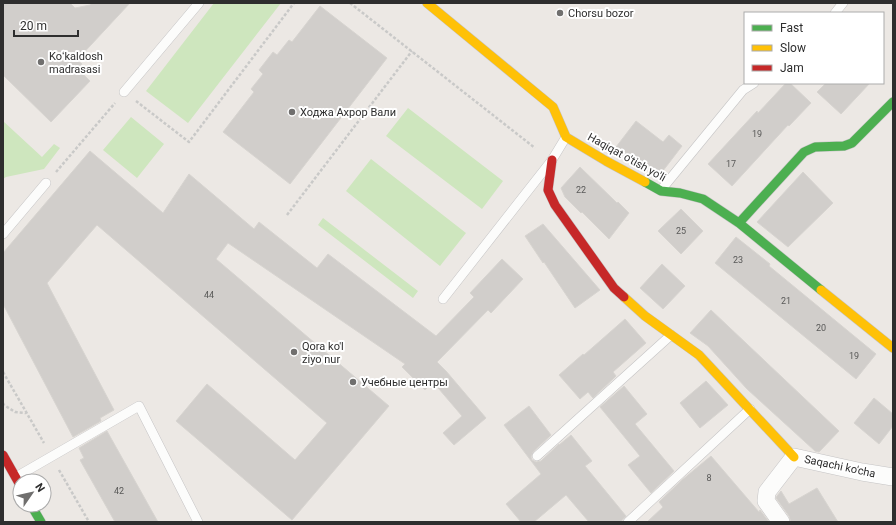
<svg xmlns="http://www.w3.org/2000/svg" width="896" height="525" viewBox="0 0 896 525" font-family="Roboto,sans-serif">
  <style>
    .green { fill: #cee6be }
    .building { fill: #d1cecb; stroke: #d7d4d0 }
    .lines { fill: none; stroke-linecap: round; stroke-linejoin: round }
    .lane-casing { stroke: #c5c4c5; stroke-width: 10 }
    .street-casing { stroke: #c5c4c5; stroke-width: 18 }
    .fast-casing { stroke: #c5c4c5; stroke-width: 10 }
    .slow-casing { stroke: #c5c4c5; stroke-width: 10 }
    .jam-casing { stroke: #c5c4c5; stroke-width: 10 }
    .path { stroke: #c9c9c8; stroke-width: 2.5; stroke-dasharray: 3 2; stroke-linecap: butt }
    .lane { stroke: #fcfcfb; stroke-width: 9 }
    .street { stroke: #fcfcfb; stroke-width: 17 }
    .fast { stroke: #4caf50; stroke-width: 9 }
    .slow { stroke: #ffc107; stroke-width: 9 }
    .jam { stroke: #c62828; stroke-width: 9 }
    .poi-dot { fill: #706f6e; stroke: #fff; stroke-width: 1.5 }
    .labels { text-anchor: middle; stroke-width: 4; stroke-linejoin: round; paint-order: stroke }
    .number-label { font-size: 9px; fill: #585857 }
    .poi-label { font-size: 11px; fill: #2e2e2e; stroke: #fff; text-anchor: start }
    .street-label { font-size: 11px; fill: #2e2e2e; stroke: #fff }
  </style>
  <rect width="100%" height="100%" fill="#ece8e4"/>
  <path class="green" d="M214 3H281L188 123 146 91Z
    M408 108 503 181 482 209 386 136Z
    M131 117 164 144 137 178 103 150Z
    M3 121 42 157 54 144 60 148 44 169 6 177 3 179Z
    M371 159 466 233 440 266 346 191Z
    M323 218 418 291 413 298 318 225Z"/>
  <path class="building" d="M3 3H70L75 8 90 5 92 3H130L77 60 82 64 78 69 90 81 51 122 3 75Z
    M320 6 387 58 290 184 223 132 254 92 251 89 263 74 259 70 273 52 277 55 289 40 292 42Z
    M786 83H790L811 103 789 126 788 125 732 186 708 164 757 111 758 113Z
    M826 83H870L841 114 817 92Z
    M636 121 663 142 669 135 682 146 659 176 613 151Z
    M90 151 163 213 189 174 254 229 259 222 317 268 328 254 436 336 474 297 470 293 502 259 523 279 491 313 488 310 437 362 446 371 486 418 454 445 443 433 462 416 433 382 425 390 402 367 405 364 228 243 216 259 389 406 292 520 176 421 207 384 295 460 327 423 97 225 47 283 114 410 100 418 101 421 73 437 3 304V253Z
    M580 167 617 203 618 202 629 213 609 239 582 212 581 213 565 197 561 188Z
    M803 172 833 203 788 247 757 222Z
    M681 209 703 231 681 254 658 231Z
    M543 224 600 290 575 308 544 262 543 263 525 236Z
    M736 237 770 264 769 266 876 354 856 379 715 263Z
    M662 264 685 286 663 309 640 288Z
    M711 310 839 431 819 452 815 451 747 389 708 346 690 333Z
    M625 319 646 343 613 372 616 376 593 398 588 392 580 399 559 375 583 354 584 355Z
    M706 381 728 405 700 428 680 403Z
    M624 386 647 414 635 424 674 471 651 493 628 465 640 456 600 407Z
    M874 398 893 414V426L879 444 854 423Z
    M529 406 551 435 533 452 531 457 532 460 536 462 541 461 559 444V445L571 435 592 461 585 466 626 516 622 520V522H589L566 495 534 522H521L506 504 541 474 504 425Z
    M107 431 158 522H115L80 460 84 458 79 448Z
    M711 456 759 512 760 510 769 522H647L663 507 659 502 682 480Z
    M817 488 838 522H791L789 516 776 498 777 496 781 491 789 504Z"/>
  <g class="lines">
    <g class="lane-casing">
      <path id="lane" d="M835 13 843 3
        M124 92 199 3
        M661 190 743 90 754 83
        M3 234 46 183
        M443 299 552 160 566 137
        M537 456 671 335
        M16 477 139 406 198 522
        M628 522 750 409"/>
    </g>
    <g class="street-casing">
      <path id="street" d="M781 522 766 501 767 492 794 457 862 472 893 477"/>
    </g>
    <g class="fast-casing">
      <path id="fast" d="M645 182 661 191 680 193 703 199 739 223 821 290
        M739 223 804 152 815 147 844 146 852 143 893 102
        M31 505 41 522"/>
    </g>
    <g class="slow-casing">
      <path id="slow" d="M427 3 553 107 566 137 606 161 645 182
        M821 290 893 348
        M624 297 645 316 699 355 794 457"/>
    </g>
    <g class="jam-casing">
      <path id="jam" d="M552 160 548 190 555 205 614 288 624 297
        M3 455 20 485"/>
    </g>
    <path class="path" d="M350 3 535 148
      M136 101 189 142 294 3
      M56 172 115 103
      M287 215 412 51
      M3 372 44 443
      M3 403 4 405 15 412 26 413
      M59 470 89 522"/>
    <use href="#lane" class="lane"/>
    <use href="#street" class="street"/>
    <use href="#fast" class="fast"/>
    <use href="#slow" class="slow"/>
    <use href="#jam" class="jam"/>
  </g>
  <g class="poi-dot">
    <circle cx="560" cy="13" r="4"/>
    <circle cx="41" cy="62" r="4"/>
    <circle cx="292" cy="112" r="4"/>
    <circle cx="294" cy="352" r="4"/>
    <circle cx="353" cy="382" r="4"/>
  </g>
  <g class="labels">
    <g class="number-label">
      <text x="757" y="137">19</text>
      <text x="731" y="167">17</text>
      <text x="581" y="193">22</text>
      <text x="681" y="234">25</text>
      <text x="738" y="263">23</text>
      <text x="209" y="298">44</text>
      <text x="786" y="304">21</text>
      <text x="821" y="331">20</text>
      <text x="854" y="359">19</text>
      <text x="709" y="481">8</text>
      <text x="119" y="494">42</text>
    </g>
    <g class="poi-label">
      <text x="568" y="17">Chorsu bozor</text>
      <text x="49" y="60">Koʻkaldosh<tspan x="49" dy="13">madrasasi</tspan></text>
      <text x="300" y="116">Ходжа Ахрор Вали</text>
      <text x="302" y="350">Qora ko'l<tspan x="302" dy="13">ziyo nur</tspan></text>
      <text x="361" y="386">Учебные центры</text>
    </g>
    <g class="street-label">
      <text transform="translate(627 157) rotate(29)" y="4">Haqiqat o'tish yo'li</text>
      <text transform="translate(840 466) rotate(12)" y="4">Saqachi ko'cha</text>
    </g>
  </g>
  <rect width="896" height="525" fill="none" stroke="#2e2e2e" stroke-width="8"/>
  <rect x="744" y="12" width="140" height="72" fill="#ffffff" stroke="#ababab"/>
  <rect x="752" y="25" width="20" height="6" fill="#4caf50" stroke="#ababab"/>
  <text x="780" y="32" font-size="12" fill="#2e2e2e">Fast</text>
  <rect x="752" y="45" width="20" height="6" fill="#ffc107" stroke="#ababab"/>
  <text x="780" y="52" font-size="12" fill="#2e2e2e">Slow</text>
  <rect x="752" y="65" width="20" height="6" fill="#c62828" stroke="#ababab"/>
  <text x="780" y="72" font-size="12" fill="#2e2e2e">Jam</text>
  <g transform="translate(32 493) rotate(56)"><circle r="19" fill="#ffffff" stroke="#ababab"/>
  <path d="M0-3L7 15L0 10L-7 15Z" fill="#706f6e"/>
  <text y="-6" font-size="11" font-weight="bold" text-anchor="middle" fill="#2e2e2e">N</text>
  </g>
  <path d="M14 30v6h64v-6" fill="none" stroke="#2e2e2e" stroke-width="2"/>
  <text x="20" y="30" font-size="12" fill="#2e2e2e" stroke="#ffffff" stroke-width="3" paint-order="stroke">20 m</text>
</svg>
